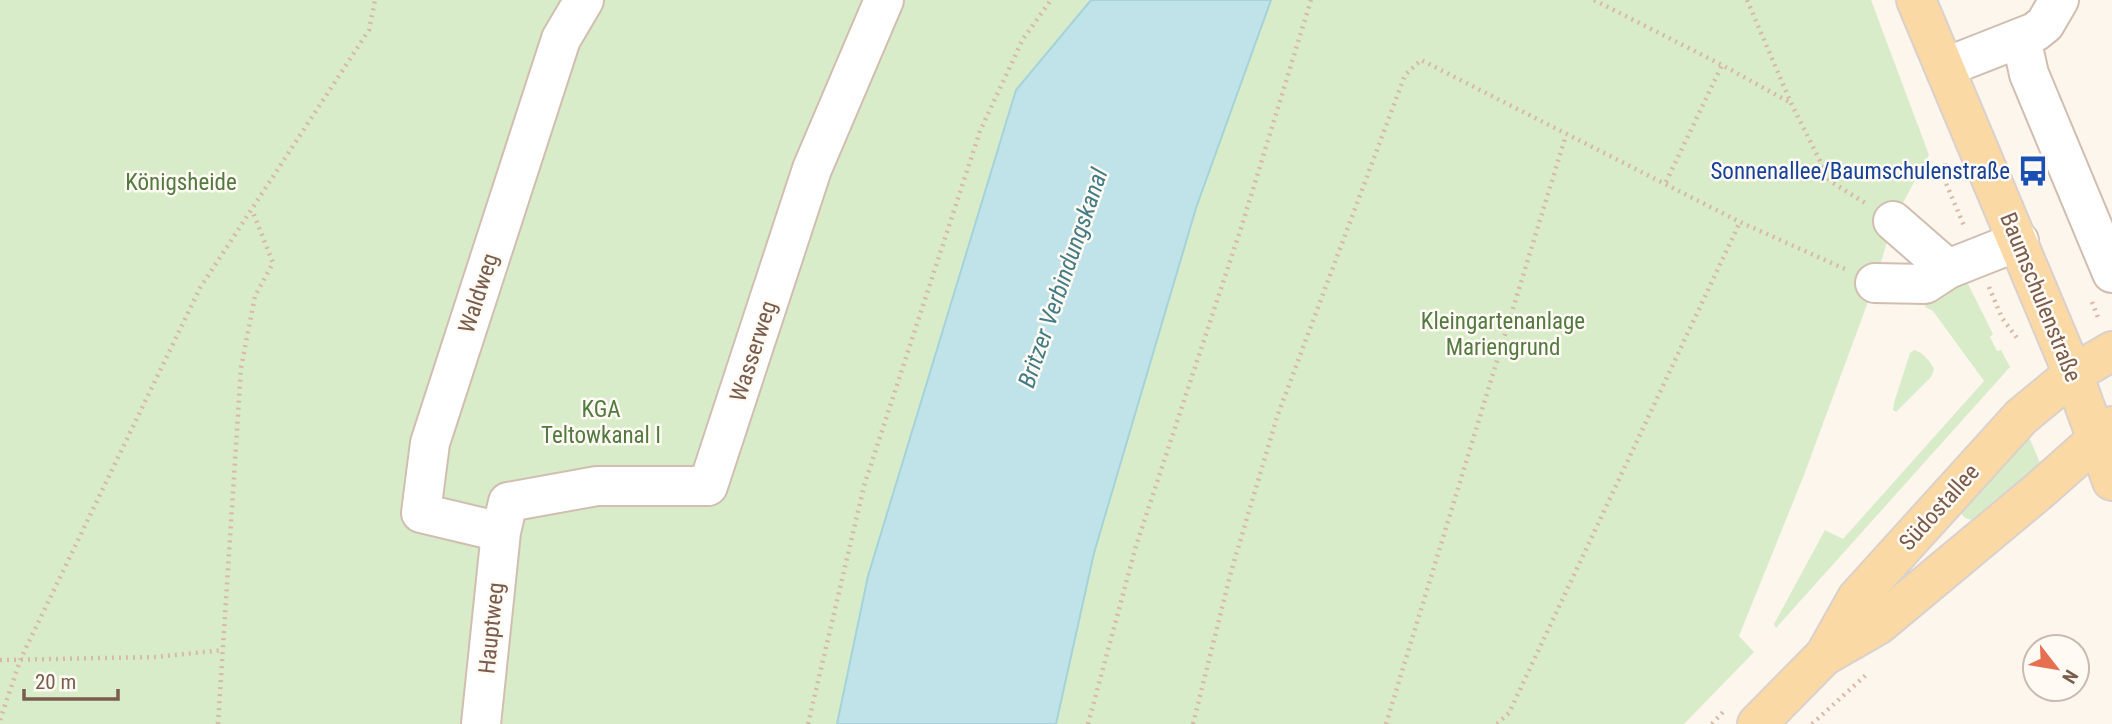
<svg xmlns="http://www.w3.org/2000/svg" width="2112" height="724" viewBox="0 0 2112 724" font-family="'Roboto Condensed',sans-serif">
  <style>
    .green { fill: #d8ecc9 }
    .water { fill: #bfe3e8; stroke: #a5d3da; stroke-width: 2 }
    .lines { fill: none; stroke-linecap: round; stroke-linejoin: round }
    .minor-casing { stroke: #d1beb0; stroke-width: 42 }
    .major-casing { stroke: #dad1cd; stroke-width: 42 }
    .path { stroke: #d9b8a5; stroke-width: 4.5; stroke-dasharray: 2 5; stroke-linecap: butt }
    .minor { stroke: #fff; stroke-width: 38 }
    .major { stroke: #fbd9a5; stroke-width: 38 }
    .labels { text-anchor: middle; stroke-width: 5; stroke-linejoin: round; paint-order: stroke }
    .transit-label { font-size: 23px; fill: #164399; stroke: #fffaf3; text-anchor: end }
    .park-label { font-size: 23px; fill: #537a41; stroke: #fffaf3 }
    .street-label { font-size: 23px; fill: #7a5c4d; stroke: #fffaf3 }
    .water-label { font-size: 24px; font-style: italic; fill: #437c86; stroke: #fffaf3 }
  </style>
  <rect width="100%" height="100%" fill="#fdf6ec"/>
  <path class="green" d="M0 0H1091L1016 90 868 576 837 724H0Z
    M1271 0H1871L1929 155 1893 221 1875 283 1804 475 1739 636 1754 652 1684 724H1056L1094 553 1196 208Z
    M1963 274 1993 334 1990 337 1997 351 2001 350 2010 367 1776 628 1774 624 1825 530 1843 539 1984 381 1933 311 1925 307 1928 294Z
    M1914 350C1924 353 1930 361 1934 369L1931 377 1896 412 1893 410 1894 403 1910 353Z
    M2027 432 2040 463 1975 517 1972 520 1965 518 1960 512Z"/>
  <path class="water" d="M1091 0H1271L1196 208 1094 553 1056 724H837L868 576 1016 90Z"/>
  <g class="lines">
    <g class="minor-casing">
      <path id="minor" d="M2021 38 2029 74 2112 273
        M1946 67 2035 32 2045 24 2059 0
        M1893 221 1948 269 2019 241
        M1875 283 1925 284 1948 269
        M501 532 421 513 430 443 561 39 584 0
        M481 724 501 532 508 502 597 486H708L812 169 884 0"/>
    </g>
    <g class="major-casing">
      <path id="major" d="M1916 0 2073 374 2112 481
        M1825 655 1857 598 2021 417 2073 374 2112 351
        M1757 724 1824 656 1878 625 2040 490 2112 426"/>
    </g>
    <path class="path" d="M1594 0 1722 65 1791 103
      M1747 0 1791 103 1830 181 1865 203
      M1945 163V181L1965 228
      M1666 182 1722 65
      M1989 287 2002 318 2017 338
      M2092 302 2099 320
      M0 660 156 657 223 650
      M0 720 21 658 200 288 369 30 375 0
      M218 724 241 368 255 296 273 263 252 210
      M808 724 864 486 980 131 1023 39 1051 0
      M1088 724 1136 546 1242 225 1311 0
      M1193 724 1231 572 1277 417 1405 75 1421 60 1740 222 1845 269
      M1386 724 1566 135
      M1497 724 1509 713 1740 222
      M1712 724 1723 712
      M1812 724 1867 674"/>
    <use href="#minor" class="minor"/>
    <use href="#major" class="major"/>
  </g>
  <defs>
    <g id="bus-bare" transform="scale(2.415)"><path d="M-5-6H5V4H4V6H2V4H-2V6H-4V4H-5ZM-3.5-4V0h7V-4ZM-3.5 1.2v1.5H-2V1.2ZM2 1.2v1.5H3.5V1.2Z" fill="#1a4fb4" stroke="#fffaf3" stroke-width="2.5" paint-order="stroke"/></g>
  </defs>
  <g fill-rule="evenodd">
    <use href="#bus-bare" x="2033" y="171"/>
  </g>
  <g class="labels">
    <g class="transit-label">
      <text x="2010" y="179">Sonnenallee/Baumschulenstraße</text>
    </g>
    <g class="park-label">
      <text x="181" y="190">Königsheide</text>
      <text x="1503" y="329">Kleingartenanlage<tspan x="1503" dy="26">Mariengrund</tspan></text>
      <text x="601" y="417">KGA<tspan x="601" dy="26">Teltowkanal I</tspan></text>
    </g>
    <g class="street-label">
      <text transform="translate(478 293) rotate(-72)" y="8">Waldweg</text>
      <text transform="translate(2041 297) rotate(68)" y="8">Baumschulenstraße</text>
      <text transform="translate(753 351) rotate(-72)" y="8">Wasserweg</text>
      <text transform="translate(1939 507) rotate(-48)" y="8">Südostallee</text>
      <text transform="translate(491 628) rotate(-84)" y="8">Hauptweg</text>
    </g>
    <g class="water-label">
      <text transform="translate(1063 278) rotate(-71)" y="8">Britzer Verbindungskanal</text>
    </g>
  </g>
  <g transform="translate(2056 668) rotate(121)"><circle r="33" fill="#fffaf3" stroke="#cabbb1" stroke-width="2"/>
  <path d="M0-5L12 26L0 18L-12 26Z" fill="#e76f51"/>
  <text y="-10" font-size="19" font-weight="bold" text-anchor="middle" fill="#7a5c4d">N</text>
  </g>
  <path d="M24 689v10h94v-10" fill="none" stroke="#7a5c4d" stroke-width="3.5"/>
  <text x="35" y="689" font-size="21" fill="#7a5c4d" stroke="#fffaf3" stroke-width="5" paint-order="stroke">20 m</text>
</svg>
